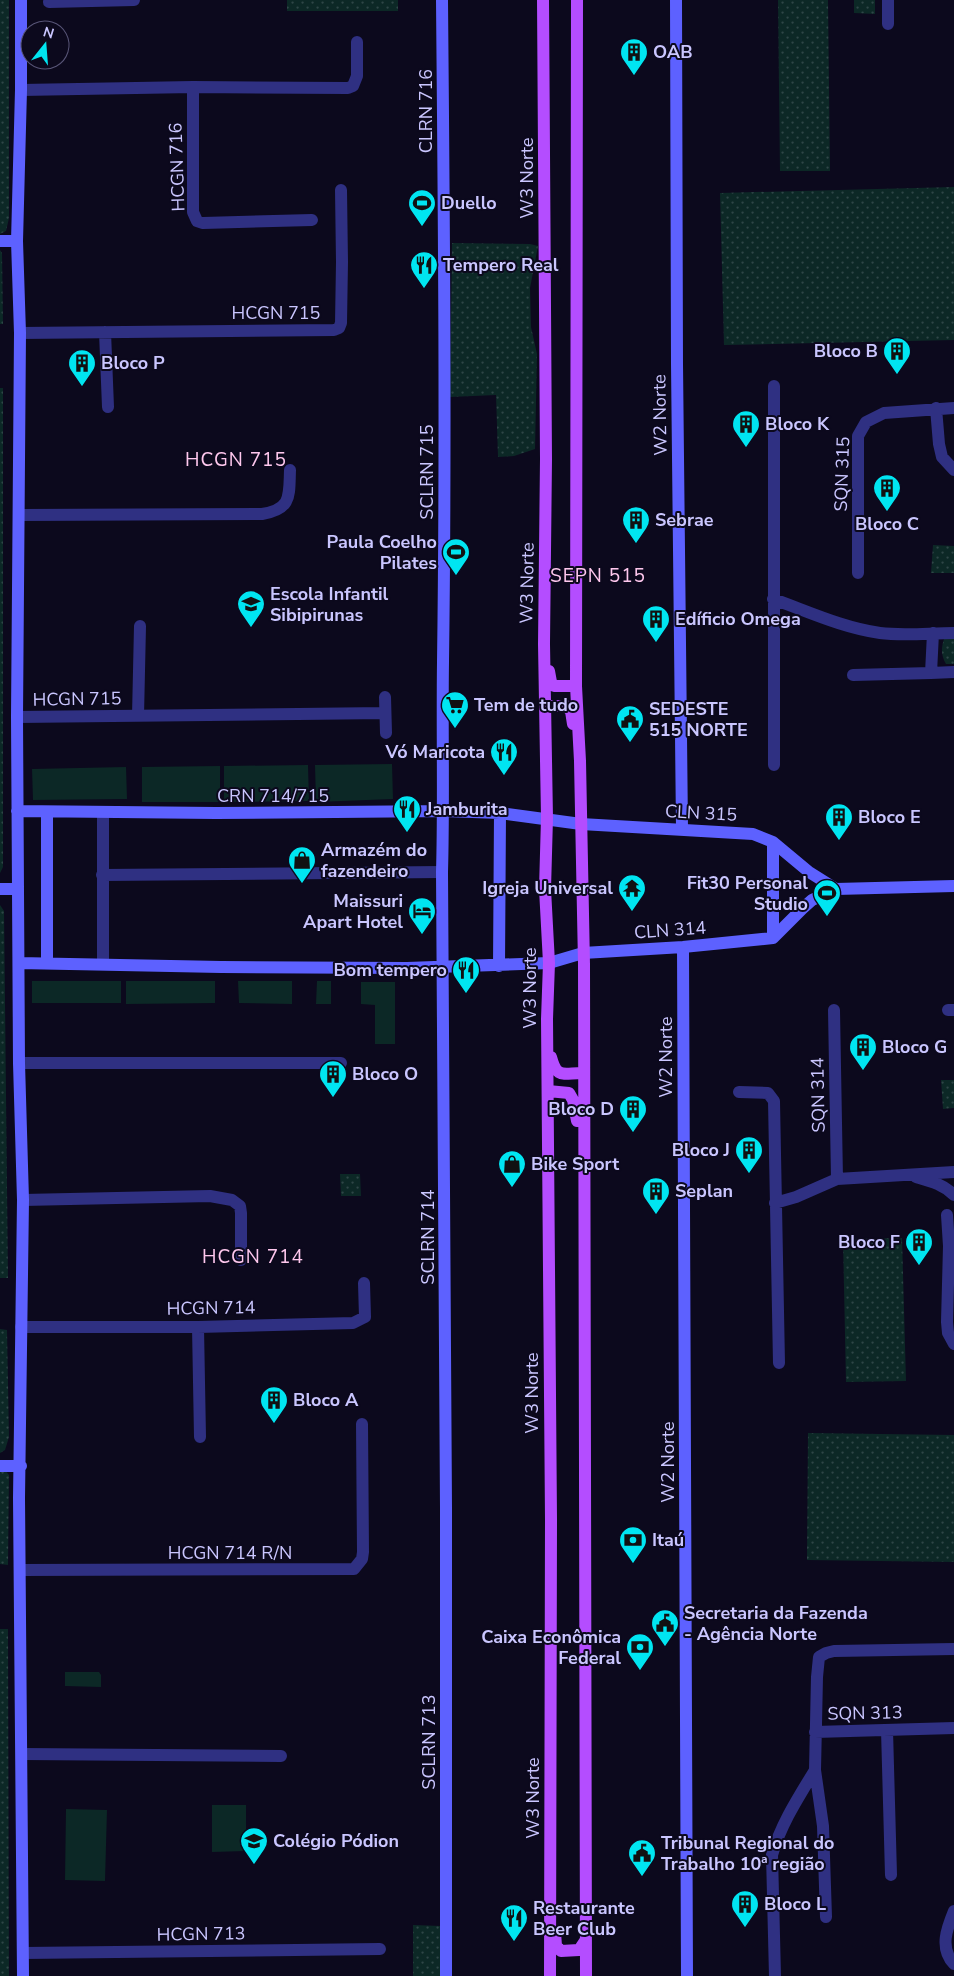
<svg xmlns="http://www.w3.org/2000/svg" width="954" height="1976" viewBox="0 0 954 1976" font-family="'Nunito Sans',sans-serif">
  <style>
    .grass { fill: url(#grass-dots) }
    .garden { fill: #0c2826 }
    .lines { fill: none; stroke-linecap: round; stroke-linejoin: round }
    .street { stroke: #2f3082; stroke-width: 12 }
    .secondary { stroke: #5d61ff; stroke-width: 12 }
    .primary { stroke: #b44dff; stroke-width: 12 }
    .labels { text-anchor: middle; stroke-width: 4; stroke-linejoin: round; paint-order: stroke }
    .poi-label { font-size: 18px; font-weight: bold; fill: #cac6ff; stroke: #0c091d; text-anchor: start }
    .street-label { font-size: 18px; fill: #cac6ff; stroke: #0c091d }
    .neighbourhood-label { font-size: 19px; letter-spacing: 1px; fill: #ffc8ee; stroke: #0c091d }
  </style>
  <defs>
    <pattern id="grass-dots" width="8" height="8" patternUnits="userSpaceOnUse" patternTransform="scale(1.25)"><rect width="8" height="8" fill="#0c2826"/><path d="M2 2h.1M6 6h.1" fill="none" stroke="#2e4647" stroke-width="1.8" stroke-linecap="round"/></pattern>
  </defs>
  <rect width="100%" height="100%" fill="#0c091d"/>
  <path class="grass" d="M0 0H9V218L6 231 0 234Z
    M287 0H398V11H287Z
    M778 0H828L830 171H780Z
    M854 0H875V14L854 13Z
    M954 187V340L724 345 720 193Z
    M452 243 530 244 538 246 530 288 531 327 537 354 535 449 514 456 498 457 496 395 450 397Z
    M0 250 2 253 3 324H0Z
    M0 388H3V867L0 873Z
    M933 545 954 546V573H931Z
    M954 635V664H946C941 655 941 649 944 639Z
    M0 905 4 911 8 1278H0Z
    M941 1080H954V1108L943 1109Z
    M340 1174H360L361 1196H341Z
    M902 1238 906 1381 846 1382 843 1239Z
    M0 1329 7 1330 9 1437 5 1450 0 1453Z
    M808 1433 954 1435V1562L807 1560Z
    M0 1468 5 1470 9 1475 8 1565 0 1564Z
    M0 1629H8L9 1976H0Z
    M413 1925 441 1926 440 1976H413Z"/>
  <path class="garden" d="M392 764 393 799 316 802 315 765Z
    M308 765 309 801 224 802V766Z
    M220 766V802H142V767Z
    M126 767 127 799 33 800 32 769Z
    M32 981H121V1003H32Z
    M126 981H215V1003L126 1004Z
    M238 981H292V1004L239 1003Z
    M317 981H331V1004H316Z
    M361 982H395V1044H375V1005L361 1004Z
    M65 1672H99L101 1675V1687L65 1686Z
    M212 1805H246V1851L212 1852Z
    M66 1809 107 1810 105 1881 65 1880Z"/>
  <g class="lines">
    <path class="street" d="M888 0V24
      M49 2 134 0
      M193 87V212L197 221 203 223 312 220
      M21 90 193 87 348 88 353 86 357 76V42
      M105 332 108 407
      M20 333 334 330 339 328 341 323 342 262 341 190
      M936 408 939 444 942 457 954 470
      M19 515 262 514C292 509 289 496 290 470
      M858 573V436L866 422 884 413 954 408
      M773 599C807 611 843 628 880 633 904 636 929 633 954 633
      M933 633 931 673 954 672
      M853 675 931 673
      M385 697 386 733
      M138 716 140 626
      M17 717 385 713
      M774 765V386
      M103 813V964
      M102 875 442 872
      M834 1010 837 1179
      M948 1010H954
      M19 1063H341
      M739 1092 768 1093 774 1101 779 1363
      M916 1177C930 1181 943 1184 954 1195
      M23 1200 210 1196 232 1200 240 1206 241 1213V1260
      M775 1203 796 1197 837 1179 954 1172
      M947 1215 949 1246 947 1322 948 1333 954 1344
      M21 1327H198L353 1323 365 1317 364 1283
      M198 1327 200 1437
      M20 1570 354 1569 362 1559 363 1552 362 1424
      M887 1730 891 1875
      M815 1732 954 1728
      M22 1754 281 1756
      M954 1911C947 1928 939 1948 954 1964
      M826 1917 823 1826 815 1770 817 1677 819 1657 826 1653 834 1651 954 1649
      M23 1953 380 1949
      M775 1976 772 1855C781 1824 798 1798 815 1770"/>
    <path class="secondary" d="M21 0V90L17 241 20 333 17 717 19 1063 23 1200 19 1498 23 1976
      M442 0C444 221 446 441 443 662 442 732 444 802 442 872L446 1507V1976
      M676 0 677 364 682 829
      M0 241H17
      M17 811 216 813 444 811 500 813 581 824 753 834 773 842 809 872 836 889
      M773 842V938
      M0 889H17
      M683 947 687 1976
      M19 963 221 967 407 968 549 963 583 953 683 947 773 938 803 908 812 900 836 889 954 886
      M47 963V812
      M499 966 500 813
      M0 1466H21"/>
    <path class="primary" d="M543 0 546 459 544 644 547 818 545 889 549 963 547 1019 551 1519 550 1976
      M577 0 576 686 580 761 584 964 586 1976
      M549 671 551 682 554 686H576
      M546 706H566L571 711 573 724
      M551 1057C557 1079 562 1073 583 1073
      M548 1091 569 1093 573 1100 577 1121
      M555 1932 556 1946 561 1951 579 1950 585 1941"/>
  </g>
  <defs>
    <g id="building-pin" transform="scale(1.4375)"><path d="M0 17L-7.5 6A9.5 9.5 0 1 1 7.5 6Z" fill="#00e5f1" stroke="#0c091d"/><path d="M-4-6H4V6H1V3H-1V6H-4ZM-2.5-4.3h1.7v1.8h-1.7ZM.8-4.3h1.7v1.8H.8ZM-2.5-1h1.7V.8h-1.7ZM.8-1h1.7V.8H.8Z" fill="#111"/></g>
    <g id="stadium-pin" transform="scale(1.4375)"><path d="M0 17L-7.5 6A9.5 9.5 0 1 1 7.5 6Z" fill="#00e5f1" stroke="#0c091d"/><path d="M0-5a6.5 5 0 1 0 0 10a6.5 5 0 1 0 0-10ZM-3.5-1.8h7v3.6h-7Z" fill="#111"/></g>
    <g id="restaurant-pin" transform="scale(1.4375)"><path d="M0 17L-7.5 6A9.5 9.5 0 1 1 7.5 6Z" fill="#00e5f1" stroke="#0c091d"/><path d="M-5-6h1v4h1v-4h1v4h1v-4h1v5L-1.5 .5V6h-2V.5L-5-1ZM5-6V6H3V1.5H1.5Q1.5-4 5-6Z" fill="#111"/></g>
    <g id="school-pin" transform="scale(1.4375)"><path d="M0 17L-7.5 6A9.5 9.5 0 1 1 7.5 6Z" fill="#00e5f1" stroke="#0c091d"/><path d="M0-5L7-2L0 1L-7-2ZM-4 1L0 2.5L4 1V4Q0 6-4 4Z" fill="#111"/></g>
    <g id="supermarket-pin" transform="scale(1.4375)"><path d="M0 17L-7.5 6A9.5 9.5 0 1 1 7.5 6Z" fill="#00e5f1" stroke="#0c091d"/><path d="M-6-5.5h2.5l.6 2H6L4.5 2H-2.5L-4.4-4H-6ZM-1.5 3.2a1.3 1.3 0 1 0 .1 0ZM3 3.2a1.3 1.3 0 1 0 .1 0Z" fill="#111"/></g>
    <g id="civic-pin" transform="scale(1.4375)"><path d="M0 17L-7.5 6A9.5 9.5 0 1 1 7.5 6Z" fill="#00e5f1" stroke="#0c091d"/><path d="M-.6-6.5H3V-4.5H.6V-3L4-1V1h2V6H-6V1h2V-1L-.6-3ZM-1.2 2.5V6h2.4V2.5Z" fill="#111"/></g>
    <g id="shop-pin" transform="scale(1.4375)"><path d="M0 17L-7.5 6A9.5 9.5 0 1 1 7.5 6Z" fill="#00e5f1" stroke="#0c091d"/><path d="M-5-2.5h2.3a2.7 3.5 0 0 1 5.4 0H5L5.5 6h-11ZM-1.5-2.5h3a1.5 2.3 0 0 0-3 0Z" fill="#111"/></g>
    <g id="temple-pin" transform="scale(1.4375)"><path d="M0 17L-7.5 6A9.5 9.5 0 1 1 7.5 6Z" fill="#00e5f1" stroke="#0c091d"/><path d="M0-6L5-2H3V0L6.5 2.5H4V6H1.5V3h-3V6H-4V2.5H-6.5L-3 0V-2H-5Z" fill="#111"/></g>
    <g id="hotel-pin" transform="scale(1.4375)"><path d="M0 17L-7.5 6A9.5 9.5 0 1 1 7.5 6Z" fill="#00e5f1" stroke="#0c091d"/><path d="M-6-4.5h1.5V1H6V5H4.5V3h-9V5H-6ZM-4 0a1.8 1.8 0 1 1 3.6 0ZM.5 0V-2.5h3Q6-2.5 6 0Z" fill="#111"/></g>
    <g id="bank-pin" transform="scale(1.4375)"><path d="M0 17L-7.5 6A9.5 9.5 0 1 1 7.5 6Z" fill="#00e5f1" stroke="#0c091d"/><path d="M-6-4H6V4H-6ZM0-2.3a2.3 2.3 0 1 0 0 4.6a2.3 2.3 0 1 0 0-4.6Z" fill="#111"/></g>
  </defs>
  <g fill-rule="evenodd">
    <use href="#building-pin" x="634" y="52"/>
    <use href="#stadium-pin" x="422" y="203"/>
    <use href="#restaurant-pin" x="424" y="265"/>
    <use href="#building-pin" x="897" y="351"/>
    <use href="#building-pin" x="82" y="363"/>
    <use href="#building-pin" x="746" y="424"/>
    <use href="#building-pin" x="887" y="488"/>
    <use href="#building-pin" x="636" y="520"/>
    <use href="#stadium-pin" x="456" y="552"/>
    <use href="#school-pin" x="251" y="604"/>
    <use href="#building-pin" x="656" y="619"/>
    <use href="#supermarket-pin" x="455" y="705"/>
    <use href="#civic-pin" x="630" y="719"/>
    <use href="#restaurant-pin" x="504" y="752"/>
    <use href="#restaurant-pin" x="407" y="809"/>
    <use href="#building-pin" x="839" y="817"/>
    <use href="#shop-pin" x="302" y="860"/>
    <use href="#temple-pin" x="632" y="888"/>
    <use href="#stadium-pin" x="827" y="893"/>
    <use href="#hotel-pin" x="422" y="911"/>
    <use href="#restaurant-pin" x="466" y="970"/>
    <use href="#building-pin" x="863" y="1047"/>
    <use href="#building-pin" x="333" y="1074"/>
    <use href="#building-pin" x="633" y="1109"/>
    <use href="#building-pin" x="749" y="1150"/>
    <use href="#shop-pin" x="512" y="1164"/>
    <use href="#building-pin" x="656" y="1191"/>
    <use href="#building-pin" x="919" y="1242"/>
    <use href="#building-pin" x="274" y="1400"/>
    <use href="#bank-pin" x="633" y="1540"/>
    <use href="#civic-pin" x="665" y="1623"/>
    <use href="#bank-pin" x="640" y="1647"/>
    <use href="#school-pin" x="254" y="1841"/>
    <use href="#civic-pin" x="642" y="1853"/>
    <use href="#building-pin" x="745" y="1904"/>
    <use href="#restaurant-pin" x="514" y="1918"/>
  </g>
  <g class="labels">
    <g class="poi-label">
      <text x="653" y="58">OAB</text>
      <text x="441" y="209">Duello</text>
      <text x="443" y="271">Tempero Real</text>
      <text x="878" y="357" text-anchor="end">Bloco B</text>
      <text x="101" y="369">Bloco P</text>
      <text x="765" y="430">Bloco K</text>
      <text x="655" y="526">Sebrae</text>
      <text x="887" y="530" text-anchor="middle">Bloco C</text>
      <text x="437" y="548" text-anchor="end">Paula Coelho<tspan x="437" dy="21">Pilates</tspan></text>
      <text x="270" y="600">Escola Infantil<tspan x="270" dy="21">Sibipirunas</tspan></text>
      <text x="675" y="625">Edíficio Omega</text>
      <text x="474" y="711">Tem de tudo</text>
      <text x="649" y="715">SEDESTE<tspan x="649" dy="21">515 NORTE</tspan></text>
      <text x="485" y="758" text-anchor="end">Vó Maricota</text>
      <text x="426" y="815">Jamburita</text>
      <text x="858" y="823">Bloco E</text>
      <text x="321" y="856">Armazém do<tspan x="321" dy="21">fazendeiro</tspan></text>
      <text x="808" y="889" text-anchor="end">Fit30 Personal<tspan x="808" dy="21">Studio</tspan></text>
      <text x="613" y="894" text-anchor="end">Igreja Universal</text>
      <text x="403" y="907" text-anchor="end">Maissuri<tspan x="403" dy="21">Apart Hotel</tspan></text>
      <text x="447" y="976" text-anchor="end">Bom tempero</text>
      <text x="882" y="1053">Bloco G</text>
      <text x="352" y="1080">Bloco O</text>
      <text x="614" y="1115" text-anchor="end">Bloco D</text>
      <text x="730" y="1156" text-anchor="end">Bloco J</text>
      <text x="531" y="1170">Bike Sport</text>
      <text x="675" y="1197">Seplan</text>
      <text x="900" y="1248" text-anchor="end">Bloco F</text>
      <text x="293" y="1406">Bloco A</text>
      <text x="652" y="1546">Itaú</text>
      <text x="684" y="1619">Secretaria da Fazenda<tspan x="684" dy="21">- Agência Norte</tspan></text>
      <text x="621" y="1643" text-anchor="end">Caixa Econômica<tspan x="621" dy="21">Federal</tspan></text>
      <text x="273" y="1847">Colégio Pódion</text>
      <text x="661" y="1849">Tribunal Regional do<tspan x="661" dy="21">Trabalho 10ª região</tspan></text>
      <text x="764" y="1910">Bloco L</text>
      <text x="533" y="1914">Restaurante<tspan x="533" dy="21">Beer Club</tspan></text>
    </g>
    <g class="street-label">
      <text transform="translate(426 111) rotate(-90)" y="6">CLRN 716</text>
      <text transform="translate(177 167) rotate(-92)" y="6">HCGN 716</text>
      <text transform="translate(527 178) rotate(-90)" y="6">W3 Norte</text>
      <text x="276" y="319">HCGN 715</text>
      <text transform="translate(660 415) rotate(-91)" y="6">W2 Norte</text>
      <text transform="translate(427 472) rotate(-90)" y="6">SCLRN 715</text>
      <text transform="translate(842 474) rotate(-88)" y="6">SQN 315</text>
      <text transform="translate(527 583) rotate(-89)" y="6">W3 Norte</text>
      <text transform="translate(77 699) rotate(-1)" y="6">HCGN 715</text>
      <text x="273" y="802">CRN 714/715</text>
      <text transform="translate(701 813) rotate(3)" y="6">CLN 315</text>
      <text transform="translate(670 930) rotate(-4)" y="6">CLN 314</text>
      <text transform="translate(530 988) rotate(-90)" y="6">W3 Norte</text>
      <text transform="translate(666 1057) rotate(-90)" y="6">W2 Norte</text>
      <text transform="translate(818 1095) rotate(-91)" y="6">SQN 314</text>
      <text transform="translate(428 1237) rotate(-90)" y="6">SCLRN 714</text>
      <text transform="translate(211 1308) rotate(-1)" y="6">HCGN 714</text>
      <text transform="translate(532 1393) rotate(-90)" y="6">W3 Norte</text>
      <text transform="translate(668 1462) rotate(-90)" y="6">W2 Norte</text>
      <text x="230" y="1559">HCGN 714 R/N</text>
      <text transform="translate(865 1713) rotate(-1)" y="6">SQN 313</text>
      <text transform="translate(429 1742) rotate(-90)" y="6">SCLRN 713</text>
      <text transform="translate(533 1798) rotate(-90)" y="6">W3 Norte</text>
      <text transform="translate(201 1934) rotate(-1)" y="6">HCGN 713</text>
    </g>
    <g class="neighbourhood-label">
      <text x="236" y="466">HCGN 715</text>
      <text x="598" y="582">SEPN 515</text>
      <text x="253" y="1263">HCGN 714</text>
    </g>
  </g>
  <g transform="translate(45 45) rotate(17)"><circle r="24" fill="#0c091d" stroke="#585577"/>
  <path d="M0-4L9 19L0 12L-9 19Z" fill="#00e5f1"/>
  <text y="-8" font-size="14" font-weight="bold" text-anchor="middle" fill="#cac6ff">N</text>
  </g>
</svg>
